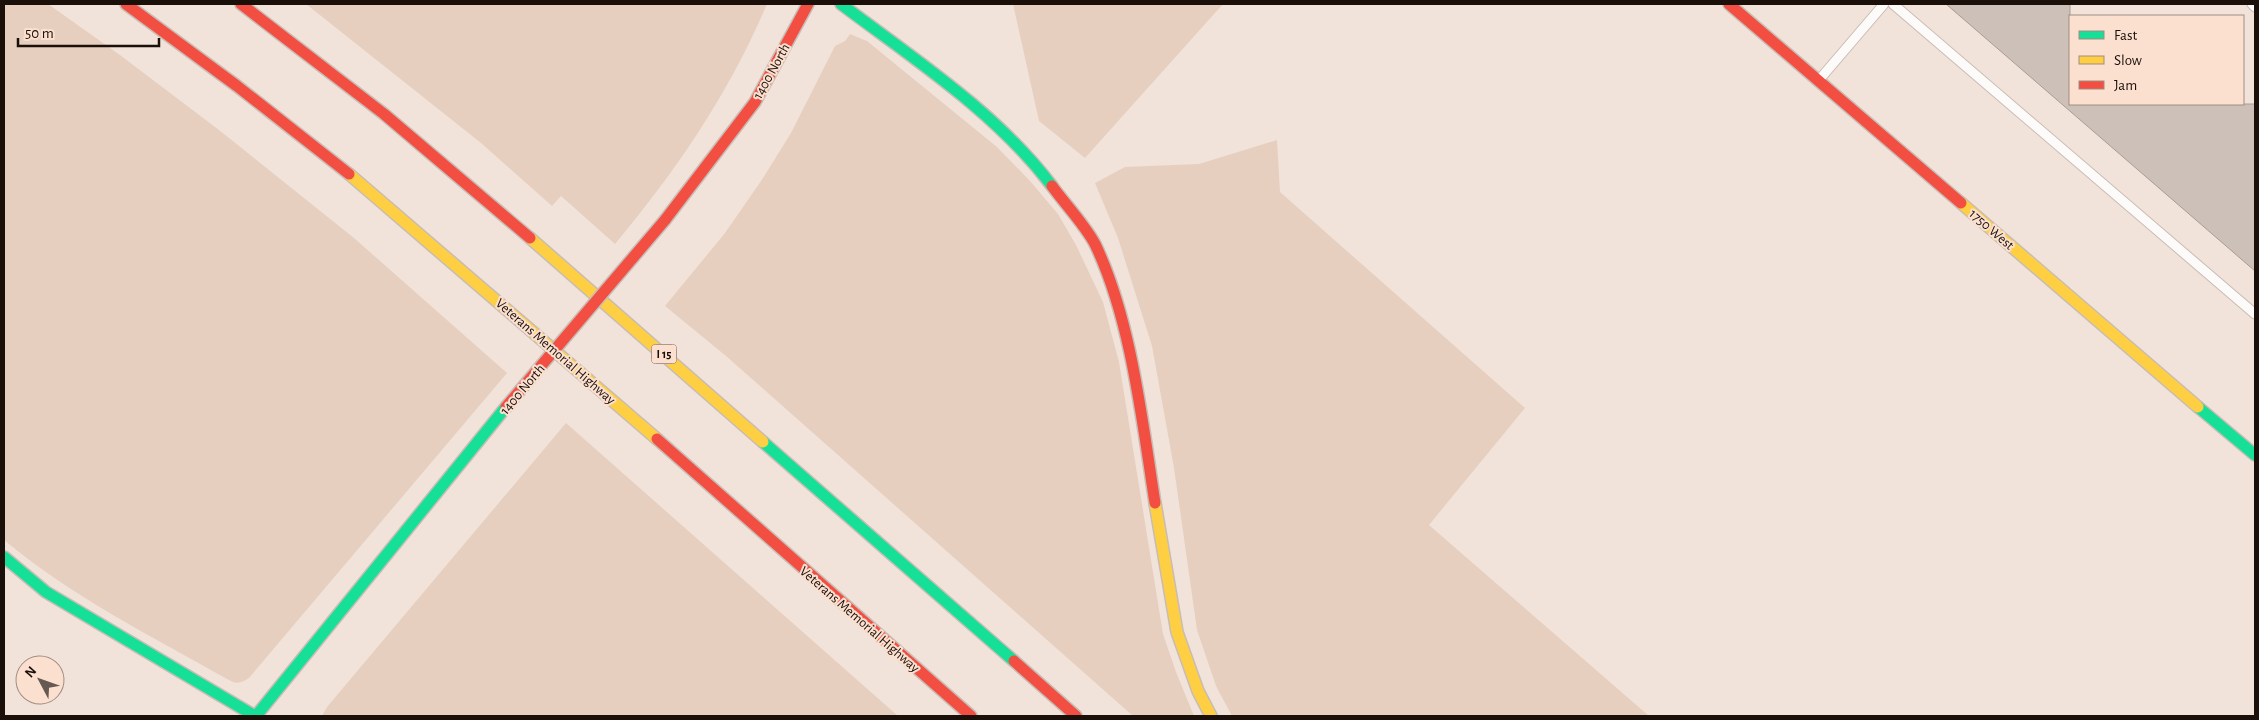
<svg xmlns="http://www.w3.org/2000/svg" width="2259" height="720" viewBox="0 0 2259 720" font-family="'Alegreya Sans',sans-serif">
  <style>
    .green { fill: #e7cfc0 }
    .building { fill: #cdc0b9; stroke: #a79c94 }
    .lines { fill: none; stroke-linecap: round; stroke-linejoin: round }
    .lane-casing { stroke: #c8bcb5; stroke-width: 11 }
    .fast-casing { stroke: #c8bcb5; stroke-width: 14 }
    .slow-casing { stroke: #c8bcb5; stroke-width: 14 }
    .jam-casing { stroke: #c8bcb5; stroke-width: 14 }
    .lane { stroke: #fdfbf9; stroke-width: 9 }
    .fast { stroke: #16e098; stroke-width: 11 }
    .slow { stroke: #ffcf43; stroke-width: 11 }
    .jam { stroke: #f24e42; stroke-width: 11 }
    .jam-bridge-casing { stroke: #c8bcb5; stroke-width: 14; stroke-linecap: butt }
    .jam-bridge { stroke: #f24e42; stroke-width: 11 }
    .labels { text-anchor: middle; stroke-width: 4; stroke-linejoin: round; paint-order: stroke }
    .shield { fill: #fbe0d0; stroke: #5e4e45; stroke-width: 1 }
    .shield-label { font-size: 12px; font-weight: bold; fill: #1a0f09 }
    .street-label { font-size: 14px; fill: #1a0f09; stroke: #fbe0d0 }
  </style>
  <rect width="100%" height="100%" fill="#f1e3da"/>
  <path class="green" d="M4 4H48L120 55 219 130 354 238 507 373 249 678C240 684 236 684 227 679 151 636 71 596 4 540Z
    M306 4H767C728 95 678 168 615 244L561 196 552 206 481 143Z
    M1013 4H1223L1085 158 1039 121Z
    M850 34 867 41 997 147 1030 181 1058 214 1076 245 1103 302 1119 362 1163 634 1176 672 1194 716H1133L726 356 665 306 725 233 761 181 791 133 835 46 845 41Z
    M1277 140 1280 192 1525 408 1429 525 1649 716H1232L1216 686 1197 630 1174 468 1152 346 1118 238 1095 183 1125 167 1199 164Z
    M566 423 898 716H322L327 707Z"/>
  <path class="building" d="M1946 4H2070V104H2255V271Z"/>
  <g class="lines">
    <g class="lane-casing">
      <path id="lane" d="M1893 4 2255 314
        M2252 4 2255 7
        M1819 80 1884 4"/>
    </g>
    <g class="fast-casing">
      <path id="fast" d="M841 4C914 59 996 112 1052 186
        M2198 407 2255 455
        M763 442 1014 661
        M4 557 46 592 255 716
        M256 716 506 407"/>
    </g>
    <g class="slow-casing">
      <path id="slow" d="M349 174 657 439
        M1961 203 2198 407
        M530 238 763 442
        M1155 503 1177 632 1198 691 1211 716"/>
    </g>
    <g class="jam-casing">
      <path id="jam" d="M126 4 237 86 349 174
        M241 4 384 114 530 238
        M1729 4 1961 203
        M1052 186C1065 204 1085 225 1095 244 1131 319 1142 420 1155 503
        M665 220 755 102 808 4
        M657 439 971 716
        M1014 661 1076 716"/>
    </g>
    <use href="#lane" class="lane"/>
    <use href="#fast" class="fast"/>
    <use href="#slow" class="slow"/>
    <use href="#jam" class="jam"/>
    <g class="jam-bridge-casing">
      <path id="jam-bridge" d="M506 407 665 220"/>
    </g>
    <use href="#jam-bridge" class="jam-bridge"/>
  </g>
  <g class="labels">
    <rect class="shield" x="651.5" y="344.5" width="25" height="19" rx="4"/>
    <g class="shield-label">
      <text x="664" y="358">I 15</text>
    </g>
    <g class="street-label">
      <text transform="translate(771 71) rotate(-61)" y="5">1400 North</text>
      <text transform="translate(1992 229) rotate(41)" y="5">1750 West</text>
      <text transform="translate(556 351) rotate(41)" y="5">Veterans Memorial Highway</text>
      <text transform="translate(522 389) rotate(-50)" y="5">1400 North</text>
      <text transform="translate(860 619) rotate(41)" y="5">Veterans Memorial Highway</text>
    </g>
  </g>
  <rect width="2259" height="720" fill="none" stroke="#1a0f09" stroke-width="10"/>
  <rect x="2069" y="15" width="175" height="90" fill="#fbe0d0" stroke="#a18c80"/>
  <rect x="2079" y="31" width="25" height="8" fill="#16e098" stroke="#a18c80"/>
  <text x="2114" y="40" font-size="15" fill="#1a0f09">Fast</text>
  <rect x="2079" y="56" width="25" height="8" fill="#ffcf43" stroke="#a18c80"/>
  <text x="2114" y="65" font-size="15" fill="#1a0f09">Slow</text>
  <rect x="2079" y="81" width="25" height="8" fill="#f24e42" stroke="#a18c80"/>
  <text x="2114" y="90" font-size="15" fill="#1a0f09">Jam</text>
  <g transform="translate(40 680) rotate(311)"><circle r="24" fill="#fbe0d0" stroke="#a18c80"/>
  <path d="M0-4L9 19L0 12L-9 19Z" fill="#655952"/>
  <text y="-8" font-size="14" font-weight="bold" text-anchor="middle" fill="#1a0f09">N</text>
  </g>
  <path d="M18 38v8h141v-8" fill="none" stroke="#1a0f09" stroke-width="2.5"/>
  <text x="25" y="38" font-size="15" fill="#1a0f09" stroke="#fbe0d0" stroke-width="4" paint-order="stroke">50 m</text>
</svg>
